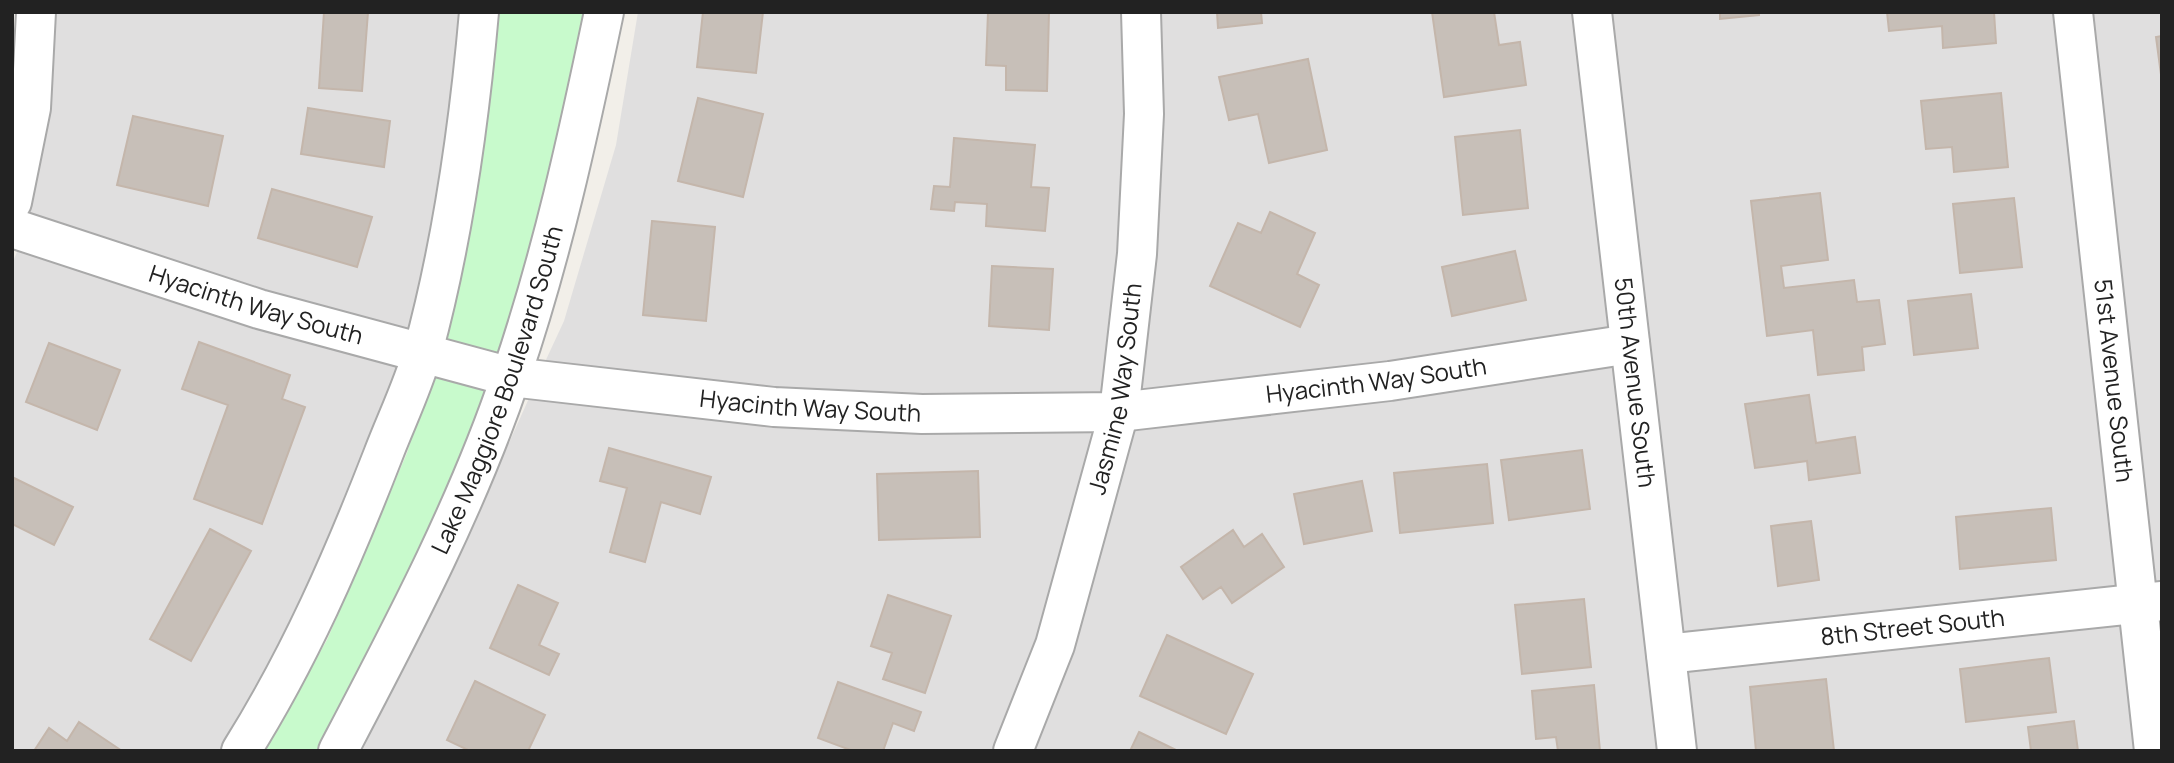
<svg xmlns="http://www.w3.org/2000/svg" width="2174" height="763" viewBox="0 0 2174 763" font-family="Manrope,sans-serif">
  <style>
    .residential { fill: #e0dfdf }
    .park { fill: #c8facc }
    .building { fill: #c7bfb8; stroke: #c4b6ab; stroke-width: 2 }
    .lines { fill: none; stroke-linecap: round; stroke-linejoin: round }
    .minor-casing { stroke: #a9a9a9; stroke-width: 42 }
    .minor { stroke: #fff; stroke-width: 38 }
    .labels { text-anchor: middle; stroke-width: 5; stroke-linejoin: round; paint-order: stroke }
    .street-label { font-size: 24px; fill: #222; stroke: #fff }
  </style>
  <rect width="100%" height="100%" fill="#f2efe9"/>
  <path class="residential" d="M54 12H461L454 91 435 213 408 332 266 294 28 216 49 109Z
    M638 12H1123L1126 114 1119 253 1102 396 922 398 776 391 544 364 564 321 616 145Z
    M1159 12H1574L1610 330 1388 365 1139 393Z
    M1611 12H2055L2119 590 1681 636Z
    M2092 12H2162V585H2156Z
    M19 247 399 364 323 559 261 687 221 751H12V264Z
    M1614 363 1658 751H1032L1072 649 1133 427Z
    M530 396 1096 428 1037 641 994 751H358L476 516Z
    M2123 622 2136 751H1695L1685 668Z"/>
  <path class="park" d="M498 12H589C569 98 552 186 528 270 480 439 400 597 318 751H263L327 640 407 453 459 281 486 134Z"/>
  <path class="building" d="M324 12H368L362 91 319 88Z
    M703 12H763L756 73 697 67Z
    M988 12H1049L1047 91 1006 90V66L986 65Z
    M1217 12H1261L1262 23 1218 28Z
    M1432 12H1494L1499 45 1520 42 1526 85 1444 97Z
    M1720 12H1759V15L1720 19Z
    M1887 12H1994L1996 43 1943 48 1942 26 1889 31Z
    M2162 36V82L2156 37Z
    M1308 59 1327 150 1269 163 1258 114 1229 120 1219 77Z
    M2001 93 2008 167 1954 172 1952 147 1926 149 1921 101Z
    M698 98 763 114 743 197 678 181Z
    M308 108 390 121 384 167 301 154Z
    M133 116 223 136 208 206 117 185Z
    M1520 130 1528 208 1463 215 1455 137Z
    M954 138 1035 145 1031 187 1049 188 1045 231 986 226 987 204 955 202 954 211 931 209 934 186 950 187Z
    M272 189 372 217 357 267 258 238Z
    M1820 193 1828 260 1781 266 1784 288 1854 280 1857 302 1879 300 1885 344 1862 347 1864 370 1818 375 1813 330 1767 336 1751 201Z
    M2014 198 2022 267 1960 273 1953 204Z
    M1270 212 1315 233 1297 274 1319 285 1300 327 1210 286 1238 223 1261 233Z
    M652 221 715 227 706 321 643 315Z
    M1515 251 1526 300 1452 316 1442 267Z
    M992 266 1053 269 1049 330 989 326Z
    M1971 294 1978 348 1914 355 1908 301Z
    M199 342 290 375 282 399 305 407 262 524 194 499 228 405 182 389Z
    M49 343 120 370 97 430 26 402Z
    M1809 395 1816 443 1855 437 1860 473 1809 480 1807 461 1755 468 1745 404Z
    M609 448 711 477 700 514 661 502 645 562 610 552 627 488 600 481Z
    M1582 450 1590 509 1509 520 1501 460Z
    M1487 464 1493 523 1400 533 1394 473Z
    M978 471 980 537 879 540 877 474Z
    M12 477 73 507 54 545 12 524Z
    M1362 481 1372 531 1304 544 1294 494Z
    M2051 508 2056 560 1960 569 1956 517Z
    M1811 521 1819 580 1778 586 1771 526Z
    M210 529 251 551 191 661 150 639Z
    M1233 530 1244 547 1262 534 1284 567 1232 603 1221 587 1203 599 1181 567Z
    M518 585 558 603 539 645 559 654 549 675 490 648Z
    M888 595 951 616 925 693 883 679 892 653 871 646Z
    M1584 599 1591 667 1522 674 1515 605Z
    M1167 635 1253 674 1226 734 1140 696Z
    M2049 658 2056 712 1966 722 1960 669Z
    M1826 679 1834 751H1756L1750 687Z
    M475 681 545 715 528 751H470L447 740Z
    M838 682 921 712 914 731 893 723 883 751H853L818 738Z
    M1594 685 1600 751H1558L1556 737 1536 739 1532 691Z
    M2074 721 2078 751H2031L2028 727Z
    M79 722 122 751H34L49 728 67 741Z
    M1139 732 1178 751H1130Z"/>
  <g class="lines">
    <g class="minor-casing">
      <g id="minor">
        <path id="s1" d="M1592 12 1677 751"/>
        <path id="s2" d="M2073 12 2154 751"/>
        <path d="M12 202 31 108 36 12"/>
        <path id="s3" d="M12 228 259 309 511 377 774 407 922 414 1119 412 1390 381 1630 344"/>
        <path id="s4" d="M1666 654 2162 601"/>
        <path d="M241 751C300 657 343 558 383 455 396 421 413 386 423 351 453 241 469 126 479 12"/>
        <path id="s5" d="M338 751C402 629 467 507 511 376 552 256 578 136 604 12"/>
        <path id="s6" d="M1013 751 1055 645 1119 412 1137 254 1144 114 1141 12"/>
      </g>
    </g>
    <use href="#minor" class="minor"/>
  </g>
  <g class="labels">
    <g class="street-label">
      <text dy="8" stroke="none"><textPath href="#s3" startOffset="256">Hyacinth Way South</textPath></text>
      <text dy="8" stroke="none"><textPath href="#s3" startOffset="1390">Hyacinth Way South</textPath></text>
      <text dy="8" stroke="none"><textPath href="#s2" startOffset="371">51st Avenue South</textPath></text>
      <text dy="8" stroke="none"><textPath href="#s1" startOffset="373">50th Avenue South</textPath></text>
      <text dy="8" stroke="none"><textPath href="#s6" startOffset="378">Jasmine Way South</textPath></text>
      <text dy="8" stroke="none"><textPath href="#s5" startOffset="396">Lake Maggiore Boulevard South</textPath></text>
      <text dy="8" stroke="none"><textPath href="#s3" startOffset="822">Hyacinth Way South</textPath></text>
      <text dy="8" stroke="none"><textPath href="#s4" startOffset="248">8th Street South</textPath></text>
    </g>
  </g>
  <rect width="2174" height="763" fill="none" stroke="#222222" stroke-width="28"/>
</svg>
